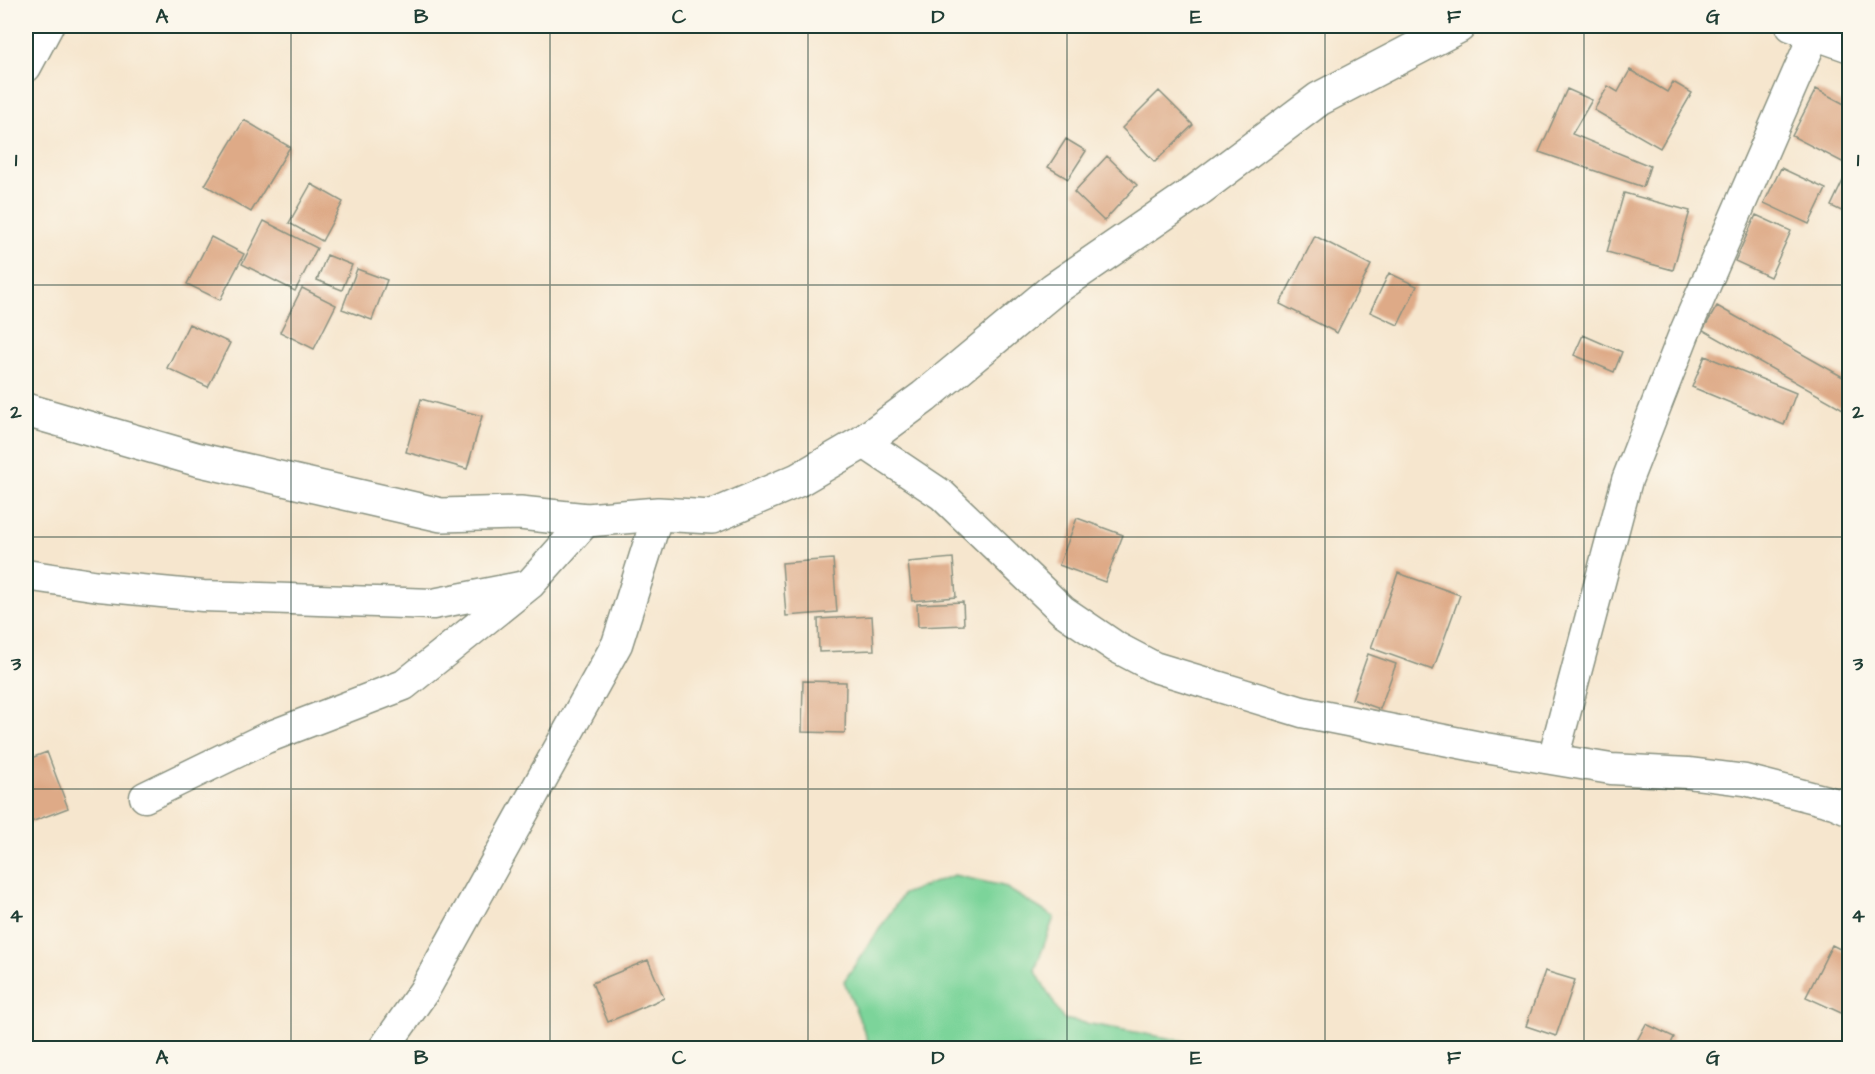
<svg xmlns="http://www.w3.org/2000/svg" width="1875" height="1074" viewBox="0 0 1875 1074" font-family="'Architects Daughter',sans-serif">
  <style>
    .grass { fill: #7bd49a; stroke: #4d8867; stroke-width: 1.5 }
    .building { fill: #deaa87 }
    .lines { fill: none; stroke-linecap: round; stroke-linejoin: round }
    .minor-casing { stroke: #8a9281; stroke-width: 33 }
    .secondary-casing { stroke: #8a9281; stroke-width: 36 }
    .minor { stroke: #fff; stroke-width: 30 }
    .secondary { stroke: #fff; stroke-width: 33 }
    .grid { fill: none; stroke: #1f3d34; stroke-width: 1.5; stroke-opacity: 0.55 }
    .neatline { fill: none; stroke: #1f3d34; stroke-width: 2 }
    .grid-label { font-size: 20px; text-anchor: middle; font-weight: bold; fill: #1f3d34 }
  </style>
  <rect width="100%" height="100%" fill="#fbf7ec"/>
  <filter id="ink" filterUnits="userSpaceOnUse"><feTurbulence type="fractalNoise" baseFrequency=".0167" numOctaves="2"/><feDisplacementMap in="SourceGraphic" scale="12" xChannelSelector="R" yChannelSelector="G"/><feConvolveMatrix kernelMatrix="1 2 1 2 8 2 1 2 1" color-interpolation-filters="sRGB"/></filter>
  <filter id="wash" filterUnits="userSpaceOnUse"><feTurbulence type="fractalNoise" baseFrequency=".008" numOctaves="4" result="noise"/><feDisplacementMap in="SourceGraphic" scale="24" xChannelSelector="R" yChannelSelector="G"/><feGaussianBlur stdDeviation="1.35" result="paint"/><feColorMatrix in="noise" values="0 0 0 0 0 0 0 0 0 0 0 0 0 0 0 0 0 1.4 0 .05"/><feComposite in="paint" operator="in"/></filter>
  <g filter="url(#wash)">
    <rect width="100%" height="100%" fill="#f6e6ce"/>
    <path class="grass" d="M954 875 1003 886 1054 917 1035 970 1063 1019 1223 1048H871L844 981 903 894Z"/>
    <g id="blocks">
      <path class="building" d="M1630 70 1667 92 1673 82 1692 93 1660 148 1594 110 1608 86 1618 92Z
        M1567 89 1592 100 1572 134 1650 166 1643 187 1539 152Z
        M1816 89 1850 107V166L1792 136Z
        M1159 91 1193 125 1155 162 1122 128Z
        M244 120 290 147 251 212 205 185Z
        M1066 139 1086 151 1068 179 1048 167Z
        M1107 156 1137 185 1104 221 1074 192Z
        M1850 166V215L1831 206Z
        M1781 168 1826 189 1809 224 1764 203Z
        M311 184 343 202 322 241 289 223Z
        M1624 193 1690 211 1673 270 1607 252Z
        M1756 215 1791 231 1770 277 1735 261Z
        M264 221 317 248 295 291 242 264Z
        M1315 236 1371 265 1337 333 1280 304Z
        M211 237 244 254 220 300 187 284Z
        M26 238 34 242 26 261Z
        M327 255 352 265 342 290 317 280Z
        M357 269 387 280 372 320 342 309Z
        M1389 273 1417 286 1398 325 1370 312Z
        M302 288 336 305 314 349 280 332Z
        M1717 306 1850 381V413L1703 330Z
        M189 324 230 343 208 387 167 368Z
        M1583 335 1622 352 1614 372 1574 355Z
        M1705 356 1796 393 1784 425 1692 387Z
        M421 399 482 416 467 469 406 452Z
        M1077 518 1123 535 1105 582 1059 565Z
        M953 558 956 597 912 601 908 562Z
        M833 559 837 612 786 616 782 563Z
        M1398 573 1460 595 1433 670 1371 648Z
        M963 602 964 625 918 627 917 604Z
        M872 616 874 650 819 652 818 619Z
        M1368 654 1396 664 1380 709 1352 699Z
        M803 681 846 682 845 733 802 732Z
        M47 752 68 808 26 824V760Z
        M1832 945 1850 954V1017L1806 997Z
        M648 960 664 998 608 1022 592 983Z
        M1545 971 1575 980 1556 1036 1526 1026Z
        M1646 1024 1674 1037 1669 1048H1633Z"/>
    </g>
  </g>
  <g filter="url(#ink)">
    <use href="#blocks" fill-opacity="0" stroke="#8a9281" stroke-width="1.5"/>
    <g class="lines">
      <g class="minor-casing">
        <path id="minor" d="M1791 26 1850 47
          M26 67 48 26
          M863 442 942 495 1063 611 1116 647 1154 667 1302 712 1485 748 1611 769 1688 773 1745 780 1834 803 1850 810
          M26 575 99 586 203 596 433 604 525 586
          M1553 759 1627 480 1684 334 1814 35
          M145 797 266 738 404 685 530 584 587 520
          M384 1048 424 991 617 644 658 514"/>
      </g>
      <g class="secondary-casing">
        <path id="secondary" d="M26 410 196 459 441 515 520 513 587 520 658 514 712 517 798 480 863 442 924 397 1054 289 1195 192 1319 99 1459 26"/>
      </g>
      <use href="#minor" class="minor"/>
      <use href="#secondary" class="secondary"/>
    </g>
  </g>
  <path class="grid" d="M291 26V1048M550 26V1048M808 26V1048M1067 26V1048M1325 26V1048M1584 26V1048M26 285H1850M26 537H1850M26 789H1850"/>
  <rect width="1875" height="1074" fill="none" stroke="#fbf7ec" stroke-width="66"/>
  <rect x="33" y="33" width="1809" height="1008" class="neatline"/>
  <g class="grid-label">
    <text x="162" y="23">A</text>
    <text x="421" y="23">B</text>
    <text x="679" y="23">C</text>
    <text x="938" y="23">D</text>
    <text x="1196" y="23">E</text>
    <text x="1454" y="23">F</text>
    <text x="1713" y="23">G</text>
    <text x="16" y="166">1</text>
    <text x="1858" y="166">1</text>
    <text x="16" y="418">2</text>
    <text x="1858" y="418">2</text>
    <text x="16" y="670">3</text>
    <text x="1858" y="670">3</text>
    <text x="16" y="922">4</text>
    <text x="1858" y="922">4</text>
    <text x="162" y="1064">A</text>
    <text x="421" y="1064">B</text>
    <text x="679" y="1064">C</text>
    <text x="938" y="1064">D</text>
    <text x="1196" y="1064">E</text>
    <text x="1454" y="1064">F</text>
    <text x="1713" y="1064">G</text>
  </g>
</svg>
